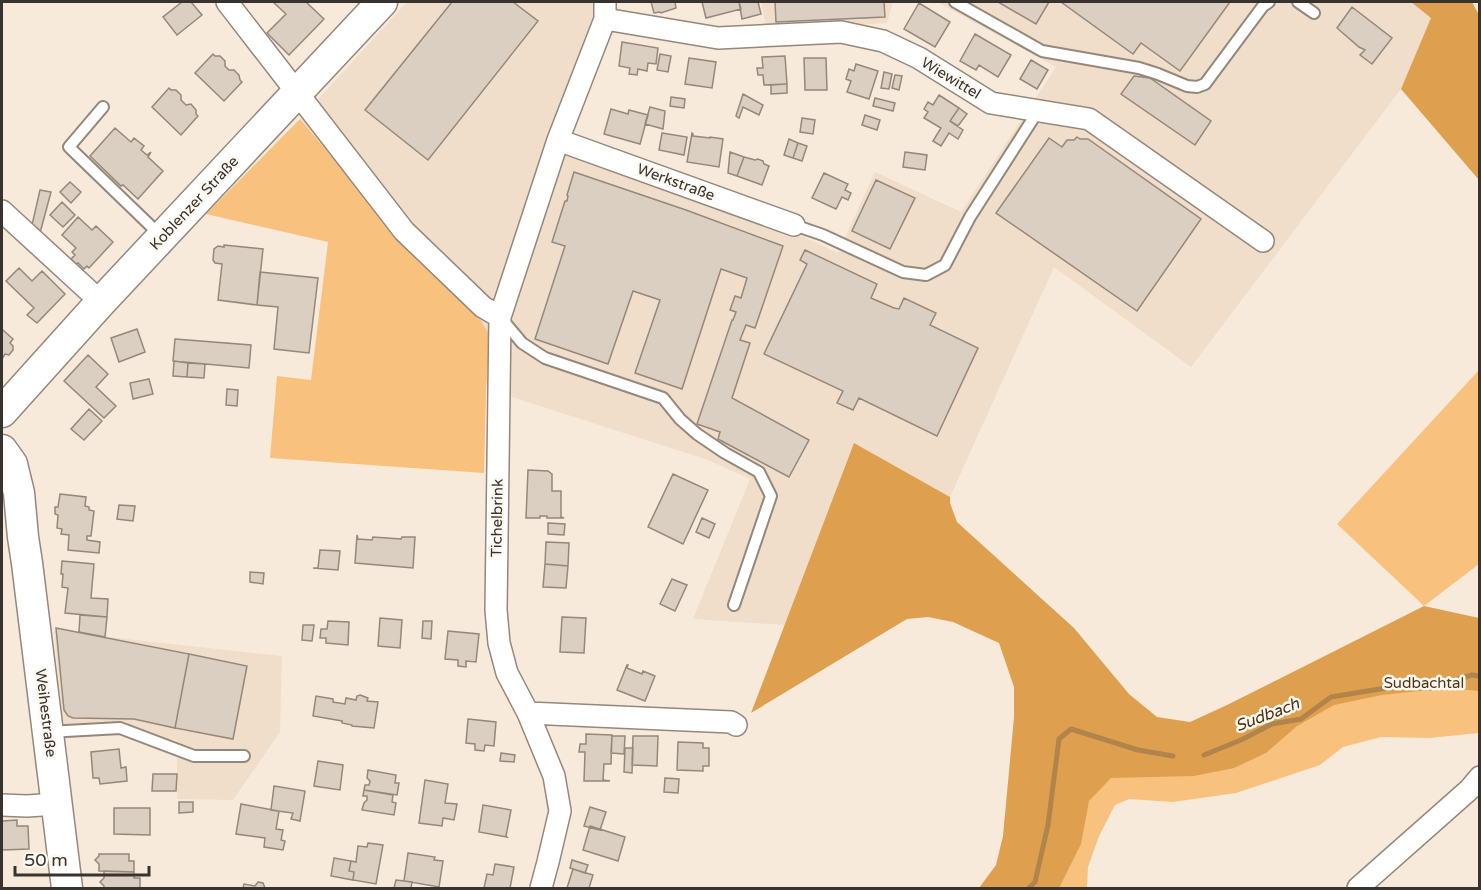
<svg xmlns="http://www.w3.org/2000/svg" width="1481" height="890" viewBox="0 0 1481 890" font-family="'Varela Round',sans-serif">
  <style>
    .built { fill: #f0deca }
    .green { fill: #f9c17e }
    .forest { fill: #dea04f }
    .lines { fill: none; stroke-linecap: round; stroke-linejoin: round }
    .stream { stroke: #b0844a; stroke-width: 5 }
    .building { fill: #dbcfc1; stroke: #94887b; stroke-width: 1.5 }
    .service-casing { stroke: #94887b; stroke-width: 14 }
    .minor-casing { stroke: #94887b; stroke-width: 24 }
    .secondary-casing { stroke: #94887b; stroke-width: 33 }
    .service { stroke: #fff; stroke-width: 10 }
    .minor { stroke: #fff; stroke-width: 21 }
    .secondary { stroke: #fff; stroke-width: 30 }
    .labels { text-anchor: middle; stroke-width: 5; stroke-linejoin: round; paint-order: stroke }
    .street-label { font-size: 15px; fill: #38332e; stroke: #fef8f2 }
    .park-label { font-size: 15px; fill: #4f3513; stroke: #fef8f2 }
    .water-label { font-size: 16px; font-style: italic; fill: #4a300e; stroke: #fef8f2 }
  </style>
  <rect width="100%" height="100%" fill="#f7eadb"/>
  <path class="built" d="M407 2H594V19L547 144 789 230 838 253 875 172 961 212 1056 67 937 2H1411L1432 17 1401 89 1191 367 1054 267 950 497 854 443 785 625 693 619 750 479 708 460 487 389 490 336 397 234 300 119Z
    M761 2H893L887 23 767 31Z
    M54 631 282 656 280 732 233 800 177 799V740L63 729Z"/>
  <path class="green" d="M300 119 397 234 477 314 490 336 486 391 484 473 270 458 277 376 311 380 328 242 206 214Z
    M1479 370V564L1424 606 1337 524Z
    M1479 631V733L1430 738 1381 737 1343 747 1320 765 1236 793 1173 802 1129 799 1115 805 1099 836 1088 867 1087 888H991L1135 742Z"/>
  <path class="forest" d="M1411 2H1472L1479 15V180L1401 89 1431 18Z
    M854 443 950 497V503L957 522 1074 628 1129 694 1157 717 1190 722 1227 705 1424 606 1479 618V691L1446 688 1382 695 1334 705 1297 726 1266 753 1234 768 1194 776 1111 778 1089 801 1081 844 1059 888H979L996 865 1003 836 1014 717V687L999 643 953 622 928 617 907 619 751 713Z"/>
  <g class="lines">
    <path class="stream" d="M1204 755 1241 740 1272 724 1301 719 1331 697 1392 687 1430 688 1472 675 1480 676
      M1029 888 1035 882 1048 825 1059 739 1071 729 1138 750 1173 756"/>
  </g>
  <path class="building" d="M182 2H191L202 15 177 35 163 17Z
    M273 2H306L324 19 289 55 267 33 286 14Z
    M452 2H513L538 21 428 160 365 110Z
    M651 2H675L676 8 661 13 660 12 654 13Z
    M702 2H739L741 9 706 18Z
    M739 2H758L761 14 742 19Z
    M775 2H884L885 17 776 22Z
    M998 2H1049L1036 24Z
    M1061 2H1230L1180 71 1141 43 1133 54Z
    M919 3 950 22 935 47 904 29Z
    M1352 7 1392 38 1372 64 1360 55 1365 50 1359 47 1337 28Z
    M975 34 1011 55 998 77 979 65 976 70 960 61Z
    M622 42 658 48 656 64 648 63 647 71 638 69 637 75 629 74 630 68 619 66Z
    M213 54 215 56H220L225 61V66L229 70H234L239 75 240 80 242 82 224 101 195 73Z
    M660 54 671 56 668 72 657 70Z
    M785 56 787 84 764 85 763 75H758L757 68H763L762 57Z
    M689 58 716 62 712 88 685 84Z
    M804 58H826L827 90H805Z
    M1031 60 1048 70 1037 89 1020 79Z
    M856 64 878 71 869 99 847 92 851 81 846 79 849 69 854 71Z
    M884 72 892 74 889 89 881 88Z
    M895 75 902 76 899 90 892 88Z
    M1134 76 1150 78 1211 121 1195 145 1121 94Z
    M787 84V93L771 94V85Z
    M169 88 171 90H176L181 95V100L186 105 191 104 196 110V114L198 116 181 135 152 107Z
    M743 94 763 105 759 115 743 107 739 118 736 116Z
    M939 95 959 108 950 121 963 130 958 139 949 133 941 146 933 141 941 128 924 118 928 112 924 109 928 102 933 105Z
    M671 97 685 99 684 108 670 106Z
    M875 98 895 103 893 111 873 106Z
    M650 107 665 111 663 129 645 124Z
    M959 108 967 114 958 126 950 121Z
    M611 109 628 114 629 110 648 115 640 144 604 134Z
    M865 115 880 120 877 130 862 125Z
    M802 118 815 120 813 134 800 132Z
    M115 128 131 142 134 138 144 146 141 150 147 155 151 152 148 157 163 171 138 199 123 185 121 186 90 156Z
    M662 133 687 137 684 155 659 150Z
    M692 133 693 134V136L710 138V137L723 139 719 167 687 162Z
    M1077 137 1080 139H1088L1201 219 1137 311 996 213 1049 138 1062 147 1067 140H1074Z
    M789 139 798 143 793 158 784 155Z
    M798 143 807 146 802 161 793 158Z
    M730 152 744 157 737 176 728 173Z
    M905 152 927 155 925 170 903 167Z
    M744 157 755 160 758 159 763 161 764 164 769 166 762 185 737 176Z
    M574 172 686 210 783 246 755 328 746 325 740 340 750 343 732 398 809 440 789 477 718 439 720 432 697 424 732 320H733L736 312 730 310 735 296 741 298 747 278 721 269 682 389 635 373 660 300 633 291 608 364 535 339 565 246 552 242 565 201H567L568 196 567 195Z
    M824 173 848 184 845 190 851 193 848 200 842 197 836 209 812 198Z
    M876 180 915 198 890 249 852 231Z
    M70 182 81 192 71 203 60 192Z
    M40 190 51 192 40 233 32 225Z
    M62 202 75 215 63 227 50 215Z
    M78 217 92 230 96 226 113 242 89 268 87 266 84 269 78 263 76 264 71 259 75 255 72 252 76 248 62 235Z
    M224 245 263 249 257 305 218 300 222 264 215 263 213 260 214 249 218 246 224 247Z
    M805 250 877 284 871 298 894 308 899 309 904 298 936 313 930 325 978 348 937 436 859 398 853 410 837 403 843 391 764 354 807 264 800 260Z
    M19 268 32 281 42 271 65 294 37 323 27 315 34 308 6 281Z
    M260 272 318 278 309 353 274 349 278 307 257 305Z
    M137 329 145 352 119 362 111 338Z
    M3 330 13 339 10 343 13 346V350L9 355 5 354 2 359V332Z
    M175 339 251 345 249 368 173 361Z
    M88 355 108 374 96 387 116 406 104 418 64 381Z
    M174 361 188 363 187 377 173 376Z
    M188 363 205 364 204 378 187 377Z
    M149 379 153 394 133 399 130 383Z
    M227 389 238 390 237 406 226 405Z
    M89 409 102 421 84 440 71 429Z
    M528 470 548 471 552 474V491H561V517L564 518H547V516H540V518H526Z
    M673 474 708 490 683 544 648 527Z
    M60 494 86 497 85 506 89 507V510L94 511 91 536H87V540L100 542 99 553 68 550 69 535 61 534 62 529 57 528 58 515 55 514V507H58Z
    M119 505 135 506 133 521 117 519Z
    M702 518 715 524 709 538 696 532Z
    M548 523 565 524 564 535 548 534Z
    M357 535 358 539 372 540 373 537 401 539 402 537H415L413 568 355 563Z
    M546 542 569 543 568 566 545 564Z
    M320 550 340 551 338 570 313 568H318Z
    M62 561 94 564 91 598 108 599 107 617 65 613 68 588 62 587 63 574H61Z
    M545 564 568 566 566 588 543 587Z
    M250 572 264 573 263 584 250 582Z
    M672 579 687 585 675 611 660 604Z
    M80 615 107 617 105 637 79 632Z
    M562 617 586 618 584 653 560 652Z
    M380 618 402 620 400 648 378 646Z
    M328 621 349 622 348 645 326 643V638H320L321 629H327Z
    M423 621H432L431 639 422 638Z
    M303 625H314L312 641 302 640Z
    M56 628 189 654 175 728 134 719 73 718 68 716 64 710Z
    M448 631 479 634 476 662 466 661V667L458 666V660L445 659Z
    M189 654 247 666 233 739 175 728Z
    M627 665H628L627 668 642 674 643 671 655 676 645 701 617 690Z
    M360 695 368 698 367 701 378 702 374 728 352 726V725L342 723V721L313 716 316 696 333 699V702L345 704 346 698 356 700 357 696Z
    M468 719 496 722 494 746 485 745 484 751 475 750V744L466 743Z
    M586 734 612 735 611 764H604L603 780 610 781H584L585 752H579L580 744H586Z
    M612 736H625L624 754 611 753Z
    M633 736H658L657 766 632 765Z
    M678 742 703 743V748H709V766H703V771L677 770Z
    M625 748H633L632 773 624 772Z
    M119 749 121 768 126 767 127 781 100 784 99 778H93L91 752Z
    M501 753 515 755 514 762 500 761Z
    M318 761 343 765 340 790 314 786Z
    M368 770 396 775 395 783H399L397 795 364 790 365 785H369L370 781 367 778Z
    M153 774H177L176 791H152Z
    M665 778 679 779 678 793 664 792Z
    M425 780 448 784 445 803 457 804 454 820 443 818 442 826 419 823Z
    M274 786 305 791 300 821 291 819 293 813 271 810Z
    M364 790 393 795 392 802 396 803 394 815 362 810 364 803 367 800V796H363Z
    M179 802H193V812L179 813Z
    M241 804 279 811 276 829 283 830 281 840 285 841 283 850 264 847 265 838 236 834Z
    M483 805 511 810 506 836 507 837 479 832Z
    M590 807 606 812 600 830 584 826Z
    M114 808H150V835L114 834Z
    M17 820V826H28L29 849 2 850V821Z
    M590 826 625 837 618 861 583 850Z
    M368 843 383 845 376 884 353 880 354 872 349 871 351 861 356 862 358 846 367 847Z
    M408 853 435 857 434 860 443 861 439 887 404 881Z
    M99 854H129V861H134V872L99 871V864L95 860 99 856Z
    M334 858 351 861 349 871 354 872 353 880 331 876Z
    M572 860 588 865 585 873 570 868Z
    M495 864 514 867 510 888H484L487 874 493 875Z
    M573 869 593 875 589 888H565H567Z
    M104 871 134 872V878H140V888H104V886L100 882 104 878Z
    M396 880 412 882 411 888H394Z
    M258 882 263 883 265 888H268H243L244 884 255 886Z"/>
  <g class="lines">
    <g class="service-casing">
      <path id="service" d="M955 2 1042 51 1139 68 1158 74 1187 86 1197 87 1205 84 1263 6 1269 2
        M1298 2 1314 13
        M103 107 69 147 160 235
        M794 225 823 235 903 272 926 275 945 265 970 217 1038 111
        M502 319 522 343 545 358 663 398 680 419 697 434 725 453 759 472 771 496 734 605
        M48 732 120 728 194 756H244"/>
    </g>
    <g class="minor-casing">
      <path id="minor" d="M227 2 404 231 483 307 500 317
        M605 19 718 38 841 32 883 41 919 58 991 103 1089 119 1263 241
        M558 140 794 225
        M2 211 101 302
        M528 713 731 722 736 725
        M2 805 27 806 57 804
        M541 888 548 862 560 811 554 776 528 713 507 673 499 643 496 610 500 317 558 140 605 19V2
        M1358 888 1470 789 1480 777"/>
    </g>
    <g class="secondary-casing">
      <path id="secondary" d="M2 412 101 302 382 2
        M2 450 12 464 19 493 23 537 27 563 67 888"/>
    </g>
    <use href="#service" class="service"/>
    <use href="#minor" class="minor"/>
    <use href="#secondary" class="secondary"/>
  </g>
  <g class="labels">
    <g class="street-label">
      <text transform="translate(951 78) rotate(31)" y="5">Wiewittel</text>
      <text transform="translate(676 182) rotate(20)" y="5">Werkstraße</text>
      <text transform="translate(194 203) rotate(-47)" y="5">Koblenzer Straße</text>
      <text transform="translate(497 518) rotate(-89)" y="5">Tichelbrink</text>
      <text transform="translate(46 713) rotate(83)" y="5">Weihestraße</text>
    </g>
    <g class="park-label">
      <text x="1424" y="688">Sudbachtal</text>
    </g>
    <g class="water-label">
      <text transform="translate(1267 714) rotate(-21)" y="6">Sudbach</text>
    </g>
  </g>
  <rect width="1481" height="890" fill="none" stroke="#38332e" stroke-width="6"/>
  <path d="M15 866v9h134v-9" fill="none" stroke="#38332e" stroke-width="3"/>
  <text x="24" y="866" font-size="18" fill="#38332e" stroke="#fef8f2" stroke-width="4.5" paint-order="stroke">50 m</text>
</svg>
